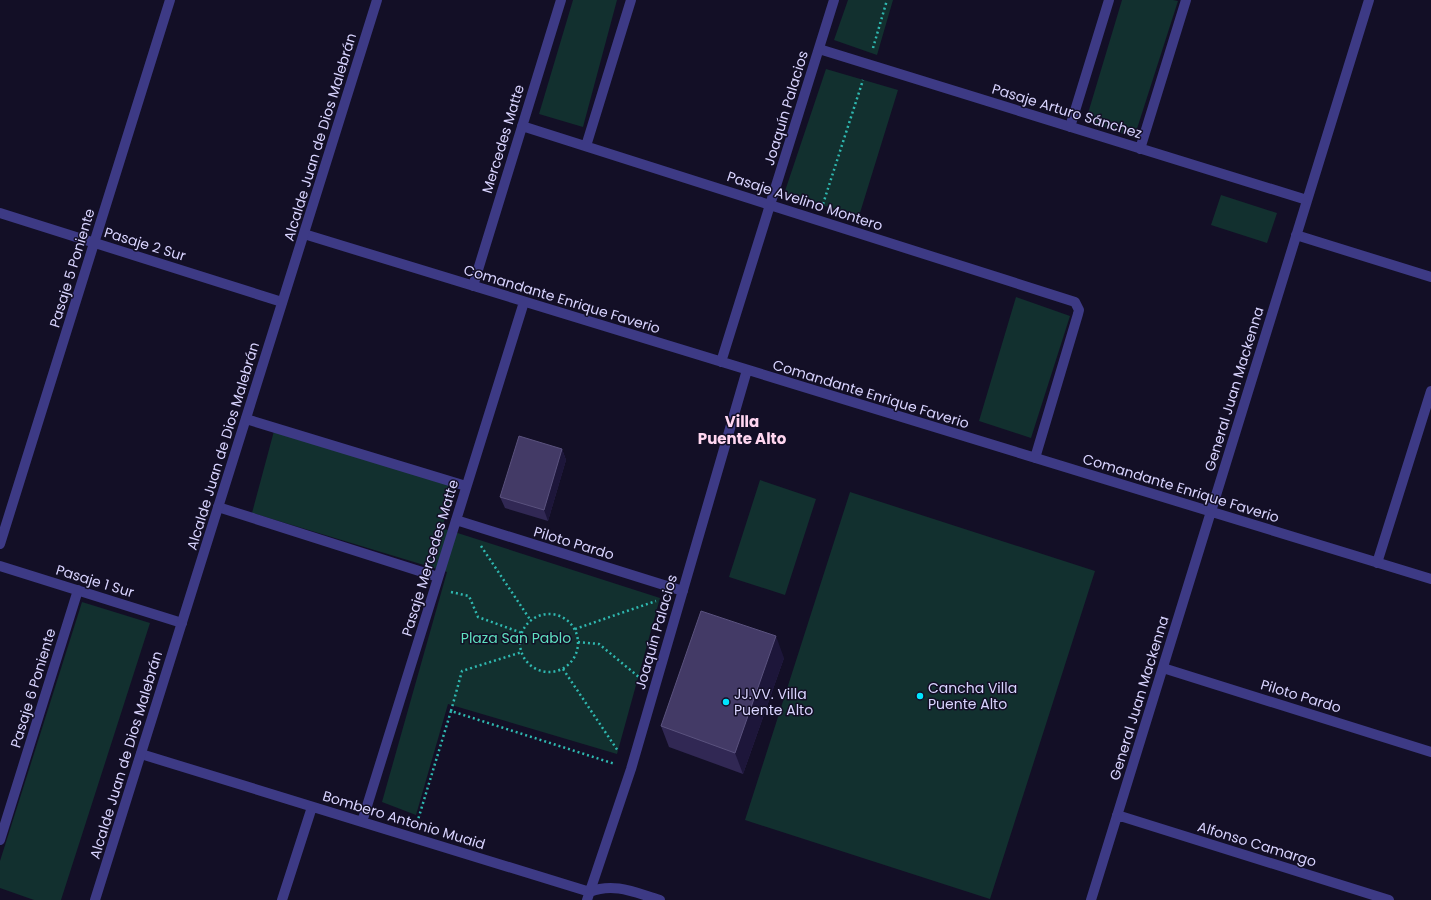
<svg xmlns="http://www.w3.org/2000/svg" width="1431" height="900" viewBox="0 0 1431 900" font-family="Poppins,sans-serif">
  <style>
    .green { fill: #12302f }
    .lines { fill: none; stroke-linecap: round; stroke-linejoin: round }
    .path { stroke: #2fb8b0; stroke-width: 2.5; stroke-dasharray: 2 3; stroke-linecap: butt }
    .minor { stroke: #3d3a85; stroke-width: 10 }
    .tertiary { stroke: #3d3a85; stroke-width: 10 }
    .wall { fill: #312854 }
    .shaded-wall { fill: #1d163a }
    .building { fill: #433a66; stroke: #5a527e }
    .poi-dot { fill: #00e5ff; stroke: #130f26; stroke-width: 1.5 }
    .labels { text-anchor: middle; stroke-width: 3; stroke-linejoin: round; paint-order: stroke }
    .street-label { font-size: 14px; fill: #d9d4ff; stroke: #130f26 }
    .park-label { font-size: 14px; fill: #5fe0c0; stroke: #130f26 }
    .poi-label { font-size: 14px; fill: #d9d4ff; stroke: #130f26; text-anchor: start }
    .neighbourhood-label { font-size: 15px; font-weight: bold; fill: #ffd6f0; stroke: #130f26 }
  </style>
  <rect width="100%" height="100%" fill="#130f26"/>
  <path class="green" d="M573 0H617L583 127 539 114Z
    M848 0H893L877 55 834 40Z
    M1122 0H1173L1178 1 1134 138 1086 120Z
    M826 69 898 90 859 216 784 194Z
    M1221 195 1277 213 1267 243 1211 225Z
    M1016 297 1070 316 1031 438 979 421Z
    M274 431 454 486 442 528 660 598 617 754 448 704 416 815 382 802 447 572 252 513Z
    M760 480 816 499 785 595 729 577Z
    M850 492 1095 571 990 899 745 820Z
    M82 602 150 623 61 900H34L0 888V861Z"/>
  <g class="lines">
    <path class="path" d="M873 48 887 0
      M823 204 863 80
      M481 546 531 621
      M451 592 469 596 478 617 522 633
      M520 643a29 29 0 1 1 58 0a29 29 0 1 1-58 0Z
      M575 629 656 601
      M578 642 599 644 640 678
      M563 669 618 751
      M451 711 462 671 522 652
      M417 823 451 711 615 764"/>
    <path class="minor" d="M819 49 1307 200
      M522 126 1075 302 1079 310 1078 314 1035 458
      M1070 127 1109 0
      M586 146 631 0
      M1140 149 1186 0
      M0 213 282 302
      M304 234 1431 579
      M1296 235 1431 277
      M473 286 561 0
      M721 362 834 0
      M246 419 466 486
      M218 507 438 577
      M456 520 683 591
      M0 544 170 0
      M1377 563 1431 391
      M0 566 182 623
      M1163 668 1431 752
      M141 754 590 892C614 882 636 893 660 900
      M1117 815 1389 900
      M362 822 524 302
      M0 840 78 590
      M282 900 312 807
      M587 900 631 769 747 370
      M1091 900 1369 0"/>
    <path class="tertiary" d="M95 900 377 0"/>
  </g>
  <path class="wall" d="M562 449 566 460 548 521 505 508 500 497Z
    M784 658 743 774 669 747 661 726Z"/>
  <path class="shaded-wall" d="M562 449 566 460 548 521 544 510Z
    M776 636 784 658 743 774 735 753Z"/>
  <path class="building" d="M519 436 562 449 544 510 500 497Z
    M701 611 776 636 735 753 661 726Z"/>
  <g class="poi-dot">
    <circle cx="920" cy="696" r="4"/>
    <circle cx="726" cy="702" r="4"/>
  </g>
  <g class="labels">
    <g class="street-label">
      <text transform="translate(786 108) rotate(-73)" y="5">Joaquín Palacios</text>
      <text transform="translate(1067 111) rotate(17)" y="5">Pasaje Arturo Sánchez</text>
      <text transform="translate(320 137) rotate(-73)" y="5">Alcalde Juan de Dios Malebrán</text>
      <text transform="translate(503 139) rotate(-73)" y="5">Mercedes Matte</text>
      <text transform="translate(805 201) rotate(18)" y="5">Pasaje Avelino Montero</text>
      <text transform="translate(145 244) rotate(17)" y="5">Pasaje 2 Sur</text>
      <text transform="translate(72 268) rotate(-73)" y="5">Pasaje 5 Poniente</text>
      <text transform="translate(562 299) rotate(17)" y="5">Comandante Enrique Faverio</text>
      <text transform="translate(1234 389) rotate(-73)" y="5">General Juan Mackenna</text>
      <text transform="translate(871 394) rotate(17)" y="5">Comandante Enrique Faverio</text>
      <text transform="translate(223 446) rotate(-73)" y="5">Alcalde Juan de Dios Malebrán</text>
      <text transform="translate(1181 488) rotate(17)" y="5">Comandante Enrique Faverio</text>
      <text transform="translate(574 543) rotate(17)" y="5">Piloto Pardo</text>
      <text transform="translate(430 558) rotate(-73)" y="5">Pasaje Mercedes Matte</text>
      <text transform="translate(95 581) rotate(17)" y="5">Pasaje 1 Sur</text>
      <text transform="translate(656 632) rotate(-74)" y="5">Joaquín Palacios</text>
      <text transform="translate(33 688) rotate(-73)" y="5">Pasaje 6 Poniente</text>
      <text transform="translate(1301 696) rotate(17)" y="5">Piloto Pardo</text>
      <text transform="translate(1139 698) rotate(-73)" y="5">General Juan Mackenna</text>
      <text transform="translate(126 755) rotate(-73)" y="5">Alcalde Juan de Dios Malebrán</text>
      <text transform="translate(404 820) rotate(17)" y="5">Bombero Antonio Muaid</text>
      <text transform="translate(1257 844) rotate(17)" y="5">Alfonso Camargo</text>
    </g>
    <g class="park-label">
      <text x="516" y="643">Plaza San Pablo</text>
    </g>
    <g class="poi-label">
      <text x="928" y="693">Cancha Villa<tspan x="928" dy="16">Puente Alto</tspan></text>
      <text x="734" y="699">JJ.VV. Villa<tspan x="734" dy="16">Puente Alto</tspan></text>
    </g>
    <g class="neighbourhood-label">
      <text x="742" y="427">Villa<tspan x="742" dy="17">Puente Alto</tspan></text>
    </g>
  </g>
</svg>
